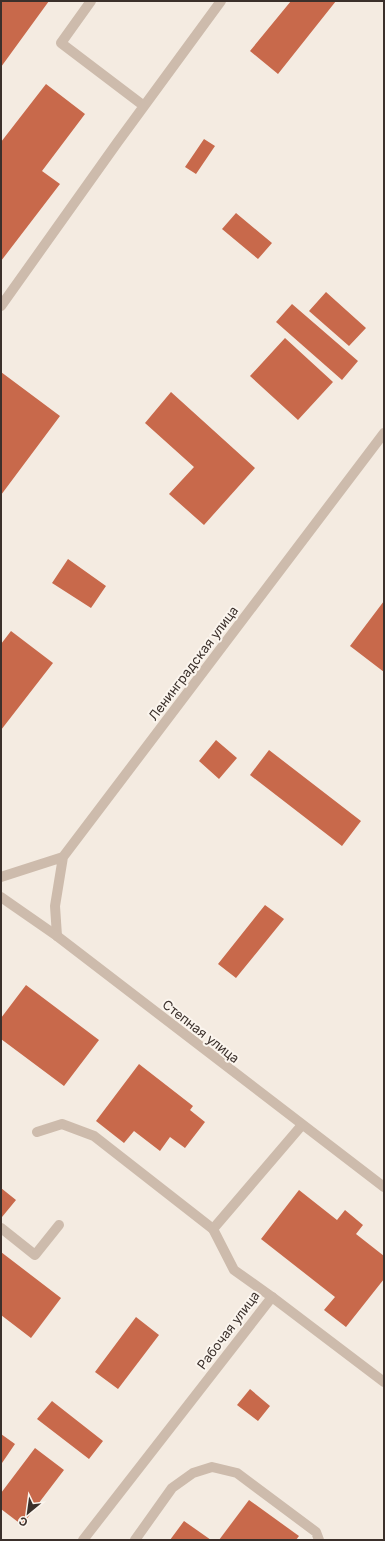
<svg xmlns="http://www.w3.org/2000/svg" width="385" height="1541" viewBox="0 0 385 1541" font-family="Inter,sans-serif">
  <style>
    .building { fill: #c8694b }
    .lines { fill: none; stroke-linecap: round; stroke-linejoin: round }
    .service { stroke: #cdbbac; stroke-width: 10 }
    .minor { stroke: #cdbbac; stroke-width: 10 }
    .tertiary { stroke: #cdbbac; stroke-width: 10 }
    .labels { text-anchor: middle; stroke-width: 4; stroke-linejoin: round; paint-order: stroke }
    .street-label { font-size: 13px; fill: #3b302b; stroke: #fbf5ee }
  </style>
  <rect width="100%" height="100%" fill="#f4ebe1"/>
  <path class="building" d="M1 1H49L1 67Z
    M291 1H336L278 74 250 51Z
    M46 84 85 114 42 171 60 184 1 261V142Z
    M204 139 215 146 196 174 185 167Z
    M236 213 272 243 258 259 222 229Z
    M326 292 366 328 349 346 309 311Z
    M292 304 358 361 342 380 276 322Z
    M285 338 333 382 298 420 250 376Z
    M1 372 60 416 1 495Z
    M171 392 255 468 204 525 169 494 194 467 145 423Z
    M68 559 106 586 91 608 52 583Z
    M384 601V672L350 646Z
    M11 631 53 663 1 730V644Z
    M216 740 237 758 219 779 199 761Z
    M269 750 361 821 342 846 250 775Z
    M265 905 284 919 236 978 218 964Z
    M26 985 99 1040 64 1086 1 1039V1018Z
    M139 1064 193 1106 190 1110 205 1122 185 1148 170 1137 160 1151 134 1131 124 1143 96 1121Z
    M1 1188 16 1200 2 1217 1 1216Z
    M299 1190 337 1220 345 1210 363 1225 356 1234 384 1256V1279L346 1327 324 1310 335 1297 261 1239Z
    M1 1252 61 1298 31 1338 1 1315Z
    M136 1317 159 1335 118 1389 95 1372Z
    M250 1389 270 1406 258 1421 237 1405Z
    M52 1401 103 1441 89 1459 37 1419Z
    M1 1434 15 1444 2 1463 1 1462Z
    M35 1448 64 1470 22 1525 1 1509V1493Z
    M249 1500 299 1536 296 1540H219Z
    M184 1521 211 1540H170Z"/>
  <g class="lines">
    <path class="service" d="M91 1 61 43 144 106
      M1 306 117 143 221 1
      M37 1132 62 1124 94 1136 213 1229
      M1 1228 35 1255 59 1225
      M272 1297 384 1382
      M135 1540 172 1488 193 1473 212 1467 237 1473 316 1532 319 1540"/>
    <path class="minor" d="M1 877 63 857 384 433
      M57 936 55 906 63 857
      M83 1540 272 1297 234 1270 213 1229 302 1125"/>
    <path class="tertiary" d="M1 897 57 936 384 1187"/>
  </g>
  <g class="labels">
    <g class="street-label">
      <text transform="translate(193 663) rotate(-53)" y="5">Ленинградская улица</text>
      <text transform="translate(201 1031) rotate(38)" y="5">Степная улица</text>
      <text transform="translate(228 1330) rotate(-53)" y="5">Рабочая улица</text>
    </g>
  </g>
  <rect width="385" height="1541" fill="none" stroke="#3b302b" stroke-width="4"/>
  <g transform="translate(28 1513) rotate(209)" stroke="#fbf5ee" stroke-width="3" paint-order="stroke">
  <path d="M0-3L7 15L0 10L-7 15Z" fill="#3b302b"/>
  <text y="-6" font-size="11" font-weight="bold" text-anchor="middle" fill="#3b302b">С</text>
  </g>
</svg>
